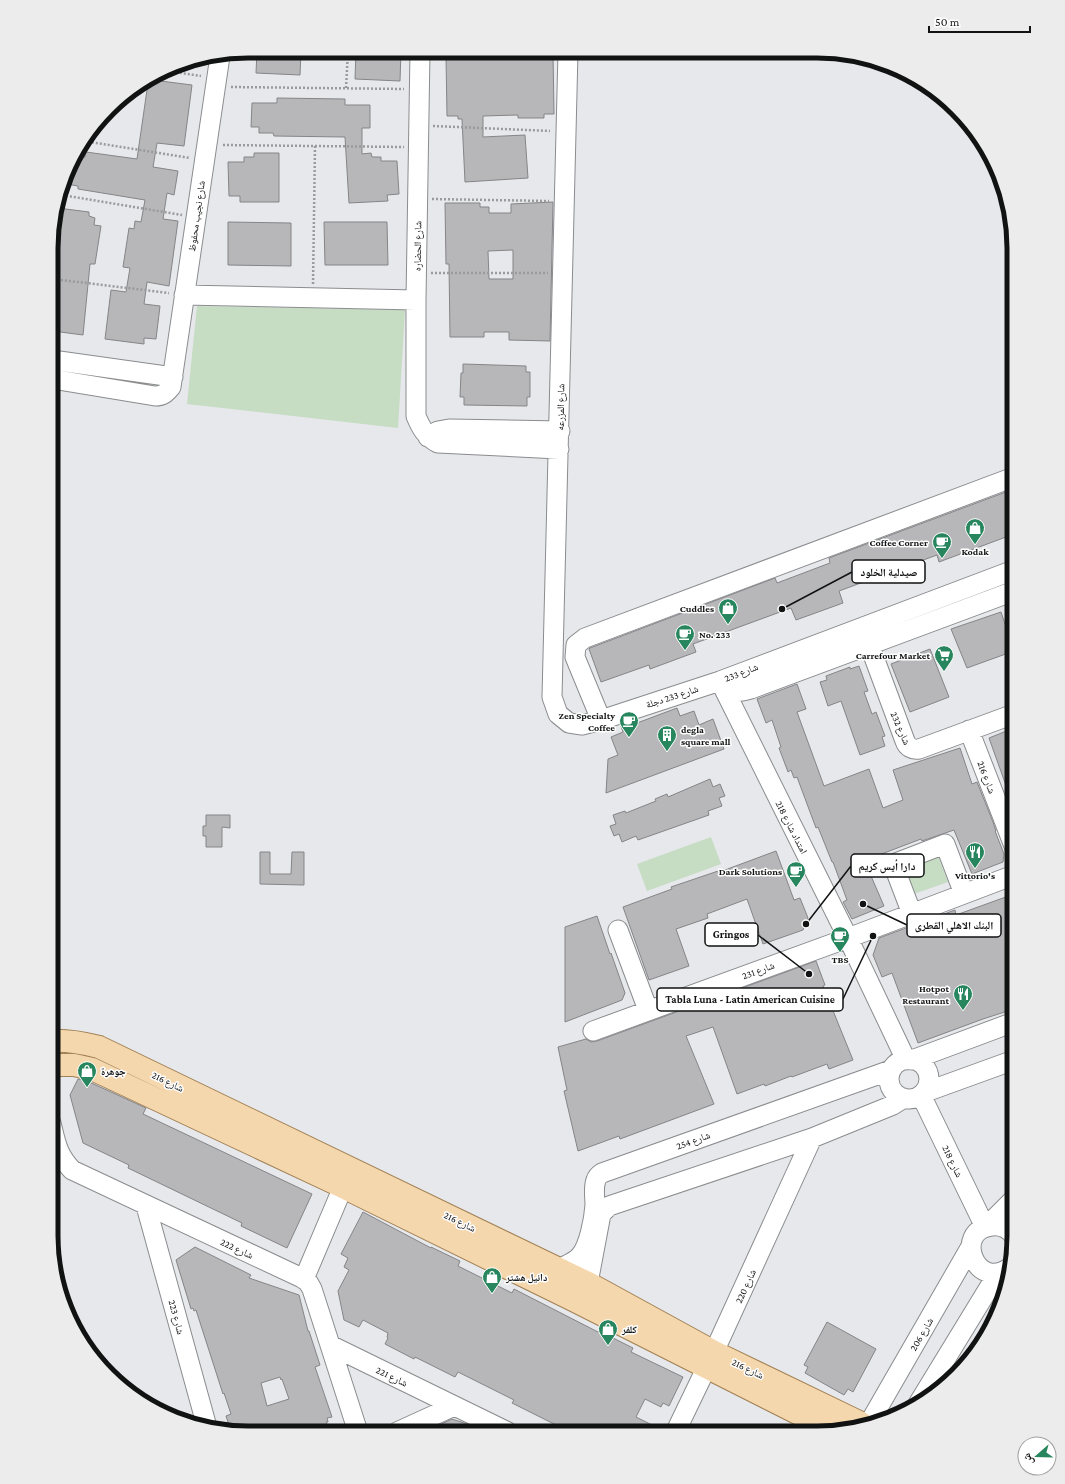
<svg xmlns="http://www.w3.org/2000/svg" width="1065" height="1484" viewBox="0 0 1065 1484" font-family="'Crimson Pro','Noto Naskh Arabic',serif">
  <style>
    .green { fill: #c6dcc3 }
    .building { fill: #b7b7b9; stroke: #858588; fill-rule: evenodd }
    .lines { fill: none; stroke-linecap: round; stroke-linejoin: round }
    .minor-casing { stroke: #8a8c8e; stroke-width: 21 }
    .major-casing { stroke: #a18054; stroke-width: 24 }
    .path { stroke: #999a9c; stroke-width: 2.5; stroke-dasharray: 2 2; stroke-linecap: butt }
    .minor { stroke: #fff; stroke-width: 19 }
    .major { stroke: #f5d7ad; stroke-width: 22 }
    .labels { text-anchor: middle; stroke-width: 3; stroke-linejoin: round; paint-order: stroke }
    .street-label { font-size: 10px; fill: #111212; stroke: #fff }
    .poi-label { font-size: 10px; font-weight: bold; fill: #111212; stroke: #fff; text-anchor: end }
    .rim { fill: none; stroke: #111212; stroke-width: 5 }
    .leader { fill: none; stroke: #111212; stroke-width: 1.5 }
    .callout-dot { fill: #111212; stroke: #fff; stroke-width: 1.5 }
    .callout { fill: #fff; stroke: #111212; stroke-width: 1.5 }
    .callout-label { font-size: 11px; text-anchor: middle; font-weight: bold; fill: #111212 }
  </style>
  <rect width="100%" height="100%" fill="#e6e8eb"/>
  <path class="green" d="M197 306 405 310 398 428 187 404Z
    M711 837 721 864 647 891 637 864Z
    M936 851 948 882 911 895 900 865Z"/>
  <path class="building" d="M257 51H301L300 75 256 73Z
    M356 51H401L400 81 355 79Z
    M457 52H485V56L553 53 554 114H544V118H518V115L483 116V137L525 135 528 178 465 182 462 119H458V116H447L446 57H457Z
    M153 80 192 85 184 146 157 143 153 167 178 171 174 195 167 193 163 219 178 221 169 286 147 282 144 304 160 306 156 339 144 338V344L105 339 111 290 126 292 130 268 123 267 129 228 134 229 135 221 141 222 145 200 78 189V186L66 184 75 156 85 157 86 152 137 159 148 83Z
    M277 98 345 99V105H370V128H362V154L371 153 372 157H381V161H397L399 194 387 195 388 201 349 203 345 137 274 136 273 133H259V127H251L252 103H277Z
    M254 153H279V202H240V196H229L228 162H244V157H254Z
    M553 202 550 341 509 340V332H484V337H450L449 264H446L445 203H480V207H489V213H511V204ZM513 250V279H489L488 251Z
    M58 208 89 212V216L95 218 94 225 101 226 95 264H90L83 335 53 331V223Z
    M228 222 291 223V266L228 265Z
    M324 222H387L388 265H325Z
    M463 364 526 366V372H530V397H527V406L464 405V397H460L461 373H463Z
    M1014 489V534L939 562 937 555 839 591 843 603 796 620 791 608 693 644 696 652 650 669 649 665 601 682 589 649 590 648 775 578 777 583 830 563 829 558Z
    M1001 612 1014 651 967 668 951 629Z
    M930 649 949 697 910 712 891 664Z
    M859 666 868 691 864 692 872 714 876 712 885 736 882 737 885 746 860 755 841 701 828 706 820 682 827 680 826 676 850 667V669Z
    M797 684 806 709 797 712 824 786 869 769 883 808 903 800 893 770 960 748 972 784 977 782 993 822 996 831H995L1004 854 1003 862 972 874 954 830 922 841 921 839 871 858 877 874 871 876 884 906 852 919 843 902 847 900 833 862H832L818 827 816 828 797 777 794 778 791 770 788 772 779 748 781 747 772 720 766 723 757 699Z
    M677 708 680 716 694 711 699 725 713 719 724 749 606 793 608 759 618 755 611 737 623 732 621 726 636 720 637 723Z
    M1014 728V804L1013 805 989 738Z
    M710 779 713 787 720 784 725 796 719 798 722 806 708 811 709 815 638 840 636 836 622 842 619 834 614 836 610 826 616 824 613 815 625 811 626 813 656 801 655 799 667 794 668 797Z
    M206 815H230V828L222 827V847H206V836H203V826H206Z
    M776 851 794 900 800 898 808 918 803 930 763 944 747 899 707 914 708 918 676 929 689 966 649 980 623 907 672 889 671 887 724 869 725 870Z
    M260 852H270V874H291L292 852H304V885L260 884Z
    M1014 894V1009L983 1019 918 1043 892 973 882 977 873 955 879 938 955 910 956 915Z
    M597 916 610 954 611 953 625 993 622 1000 565 1022V927Z
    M816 961 825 985 823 986 853 1060 829 1069 827 1064 792 1077 791 1076 765 1086 764 1084 737 1094 713 1027 686 1036 714 1104 620 1139 619 1136 578 1151 564 1091 567 1090 558 1047 586 1039 591 1042 597 1041Z
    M78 1079 87 1081 146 1108 143 1114 312 1194 287 1248 241 1226 242 1223 128 1168 129 1165 83 1143 70 1095Z
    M363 1212 431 1248V1247L460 1261 458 1266 512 1293 514 1289 598 1332 599 1331 633 1348 631 1352 683 1377 669 1406 663 1403 661 1407 645 1399 636 1417 664 1431V1433L570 1432 512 1403 514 1400 458 1372 455 1377 415 1357 414 1359 385 1344 388 1338 387 1337 388 1333 363 1320 359 1327 344 1320 338 1291 349 1270 344 1267 348 1258 341 1254Z
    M195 1247 251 1275 249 1278 299 1295 308 1331H309L320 1365 315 1367 332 1417 327 1418 328 1422H326L328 1427 314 1432 231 1431 226 1416 231 1414 224 1393 223 1394 196 1310 194 1311 193 1308 191 1309 176 1260ZM280 1377 281 1380 282 1379 289 1399 267 1406 261 1383Z
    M827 1322 876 1349 853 1392 848 1389 844 1395 805 1373 808 1367 804 1365Z
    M452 1419 470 1425 483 1432H424Z"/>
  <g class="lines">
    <g class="minor-casing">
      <path id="minor" d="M420 51 416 300V416C421 428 426 437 438 443L559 449
        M568 52 552 697 558 714 569 723 582 725 601 720 720 681 1014 570
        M184 295 416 300
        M52 360 173 377
        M52 379 155 396C163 396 166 393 171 387L220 56
        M428 437 438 431 449 429 560 431
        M865 633 905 741C907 747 912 750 919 749L1014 714
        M720 681 848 938 906 1060
        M720 681C733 692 734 694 751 689L1014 591
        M601 720 575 657 576 645 585 638 1014 477
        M969 730 1014 846
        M912 914 893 864 945 844 964 894
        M618 930 648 1010
        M593 1031 848 938 1014 875
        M889 1079a20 20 0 1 1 40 0a20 20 0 1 1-40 0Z
        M912 1060 1014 1022
        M923 1093 1014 1060
        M921 1095 985 1227
        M51 1123C56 1143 57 1154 72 1170L302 1278 308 1282 312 1289 358 1432
        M146 1206 207 1427
        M986 1227 1014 1199
        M1010 1267C976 1293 952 1230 992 1226 1001 1225 1009 1229 1014 1236
        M559 1269C566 1265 575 1262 580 1256 589 1246 594 1219 595 1205 595 1197 593 1188 596 1180 597 1177 599 1175 602 1173L891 1070
        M304 1279 343 1187
        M581 1295 585 1292 588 1283 601 1214 609 1206 812 1138 893 1105 904 1098
        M330 1345 508 1432
        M918 1404 998 1273
        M871 1420 970 1248
        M397 1432 454 1406
        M675 1433 714 1352 812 1138"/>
    </g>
    <g class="major-casing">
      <path id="major" d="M51 1041C68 1040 83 1043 99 1047L588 1283 714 1352 861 1423
        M51 1065H74L92 1069 343 1187 573 1300 831 1430"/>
    </g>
    <path class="path" d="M168 71 201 76
      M231 87 404 89
      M346 88 348 51
      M433 126 550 131
      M84 141 190 158
      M223 145 404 147
      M62 195 182 215
      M432 199 549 201
      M431 273H548
      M53 279 169 293
      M313 284 315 146"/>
    <use href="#minor" class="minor"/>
    <use href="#major" class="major"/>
  </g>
  <defs>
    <g id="shop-pin" transform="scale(1)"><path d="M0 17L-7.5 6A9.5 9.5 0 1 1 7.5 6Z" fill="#28865e" stroke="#fff"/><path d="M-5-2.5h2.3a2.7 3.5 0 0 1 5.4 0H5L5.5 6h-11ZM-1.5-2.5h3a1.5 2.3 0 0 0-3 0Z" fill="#fff"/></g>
    <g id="cafe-pin" transform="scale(1)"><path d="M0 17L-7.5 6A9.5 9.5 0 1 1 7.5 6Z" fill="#28865e" stroke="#fff"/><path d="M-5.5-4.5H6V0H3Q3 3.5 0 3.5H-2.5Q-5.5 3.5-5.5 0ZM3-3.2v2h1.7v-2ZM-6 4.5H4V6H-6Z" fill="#fff"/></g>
    <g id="supermarket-pin" transform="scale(1)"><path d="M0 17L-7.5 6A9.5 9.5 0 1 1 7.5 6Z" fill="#28865e" stroke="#fff"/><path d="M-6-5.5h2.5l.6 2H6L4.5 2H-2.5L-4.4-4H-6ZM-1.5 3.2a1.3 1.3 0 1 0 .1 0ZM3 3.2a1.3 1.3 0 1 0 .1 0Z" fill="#fff"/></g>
    <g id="building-pin" transform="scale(1)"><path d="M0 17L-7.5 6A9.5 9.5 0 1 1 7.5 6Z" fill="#28865e" stroke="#fff"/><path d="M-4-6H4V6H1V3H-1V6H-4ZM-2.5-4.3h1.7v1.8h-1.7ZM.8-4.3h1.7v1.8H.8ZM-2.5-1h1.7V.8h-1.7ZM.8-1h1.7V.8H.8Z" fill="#fff"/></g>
    <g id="restaurant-pin" transform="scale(1)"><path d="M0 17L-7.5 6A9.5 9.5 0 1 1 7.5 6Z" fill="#28865e" stroke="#fff"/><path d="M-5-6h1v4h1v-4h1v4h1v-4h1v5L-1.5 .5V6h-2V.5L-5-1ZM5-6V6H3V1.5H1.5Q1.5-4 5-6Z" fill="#fff"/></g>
  </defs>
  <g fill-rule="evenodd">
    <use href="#shop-pin" x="975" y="528"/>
    <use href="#cafe-pin" x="942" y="542"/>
    <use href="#shop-pin" x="728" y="608"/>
    <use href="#cafe-pin" x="685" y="634"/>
    <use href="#supermarket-pin" x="944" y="655"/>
    <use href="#cafe-pin" x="629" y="721"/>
    <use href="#building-pin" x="667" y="735"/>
    <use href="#restaurant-pin" x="975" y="852"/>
    <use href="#cafe-pin" x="796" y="871"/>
    <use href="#cafe-pin" x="840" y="936"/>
    <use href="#restaurant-pin" x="963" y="994"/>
    <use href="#shop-pin" x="87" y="1071"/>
    <use href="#shop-pin" x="492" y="1277"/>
    <use href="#shop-pin" x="608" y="1329"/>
  </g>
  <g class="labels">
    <g class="street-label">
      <text transform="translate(196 216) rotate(-82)" y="4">شارع نجيب محفوظ</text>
      <text transform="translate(417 246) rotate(-89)" y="4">شارع الحضاره</text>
      <text transform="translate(560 407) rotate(-89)" y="4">شارع المزرعه</text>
      <text transform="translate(741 672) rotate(-21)" y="4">شارع 233</text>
      <text transform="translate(672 696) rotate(-18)" y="4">شارع 233 دجلة</text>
      <text transform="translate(901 728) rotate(66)" y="4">شارع 232</text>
      <text transform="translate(987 777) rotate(69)" y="4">شارع 216</text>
      <text transform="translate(792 827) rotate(63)" y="4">امتداد شارع 218</text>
      <text transform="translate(758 970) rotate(-20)" y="4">شارع 231</text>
      <text transform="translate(168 1081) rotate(26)" y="4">شارع 216</text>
      <text transform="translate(693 1140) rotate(-20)" y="4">شارع 254</text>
      <text transform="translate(953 1161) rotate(64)" y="4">شارع 218</text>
      <text transform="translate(460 1221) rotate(26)" y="4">شارع 216</text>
      <text transform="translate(237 1248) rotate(25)" y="4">شارع 222</text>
      <text transform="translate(745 1286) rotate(-65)" y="4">شارع 220</text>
      <text transform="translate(177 1317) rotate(75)" y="4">شارع 223</text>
      <text transform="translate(921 1334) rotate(-60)" y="4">شارع 206</text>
      <text transform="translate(748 1368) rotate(26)" y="4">شارع 216</text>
      <text transform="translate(392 1376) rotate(26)" y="4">شارع 221</text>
    </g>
    <g class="poi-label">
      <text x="928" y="546">Coffee Corner</text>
      <text x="975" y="555" text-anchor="middle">Kodak</text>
      <text x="714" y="612">Cuddles</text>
      <text x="699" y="638" text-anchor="start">No. 233</text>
      <text x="930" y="659">Carrefour Market</text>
      <text x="615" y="719">Zen Specialty<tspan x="615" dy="12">Coffee</tspan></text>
      <text x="681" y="733" text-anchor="start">degla<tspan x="681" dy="12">square mall</tspan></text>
      <text x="782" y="875">Dark Solutions</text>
      <text x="975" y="879" text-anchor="middle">Vittorio's</text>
      <text x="840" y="963" text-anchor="middle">TBS</text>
      <text x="949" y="992">Hotpot<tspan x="949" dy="12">Restaurant</tspan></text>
      <text x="101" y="1075" text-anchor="start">جوهرة</text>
      <text x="506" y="1281" text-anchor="start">دانيل هشتر</text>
      <text x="622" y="1333" text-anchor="start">كلفر</text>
    </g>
  </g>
  <path d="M0 0H1065V1484H0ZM248 58H817A190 190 0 0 1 1007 248V1236A190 190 0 0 1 817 1426H248A190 190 0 0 1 58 1236V248A190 190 0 0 1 248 58Z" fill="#ececec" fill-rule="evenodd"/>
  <path class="rim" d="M248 58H817A190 190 0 0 1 1007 248V1236A190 190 0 0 1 817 1426H248A190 190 0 0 1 58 1236V248A190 190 0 0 1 248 58Z"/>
  <path class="leader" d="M782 609L852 572M806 924L851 866M863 904L907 925M809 974L758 935M873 936L843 999"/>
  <g class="callout-dot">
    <circle cx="782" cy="609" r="4"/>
    <circle cx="806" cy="924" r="4"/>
    <circle cx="863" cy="904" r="4"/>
    <circle cx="809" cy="974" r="4"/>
    <circle cx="873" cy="936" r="4"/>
  </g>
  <g class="callout">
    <rect x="852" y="560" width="73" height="23" rx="4"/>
    <rect x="851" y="854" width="73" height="23" rx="4"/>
    <rect x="907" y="914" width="94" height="23" rx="4"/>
    <rect x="705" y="923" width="53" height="23" rx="4"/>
    <rect x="657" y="988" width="186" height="23" rx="4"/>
  </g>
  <g class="callout-label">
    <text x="889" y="576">صيدلية الخلود</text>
    <text x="887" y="870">دارا أيس كريم</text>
    <text x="954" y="929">البنك الاهلي القطرى</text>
    <text x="731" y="938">Gringos</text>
    <text x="750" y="1003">Tabla Luna - Latin American Cuisine</text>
  </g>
  <g transform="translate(1037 1456) rotate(250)"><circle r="19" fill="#ffffff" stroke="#a0a0a0"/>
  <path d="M0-3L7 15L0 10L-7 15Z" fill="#28865e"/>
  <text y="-6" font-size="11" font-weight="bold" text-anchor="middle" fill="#111212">ش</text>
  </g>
  <path d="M929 26v6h101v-6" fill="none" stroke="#111212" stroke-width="2"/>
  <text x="935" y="26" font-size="12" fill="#111212" stroke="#ffffff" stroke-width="3" paint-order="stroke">50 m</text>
</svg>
